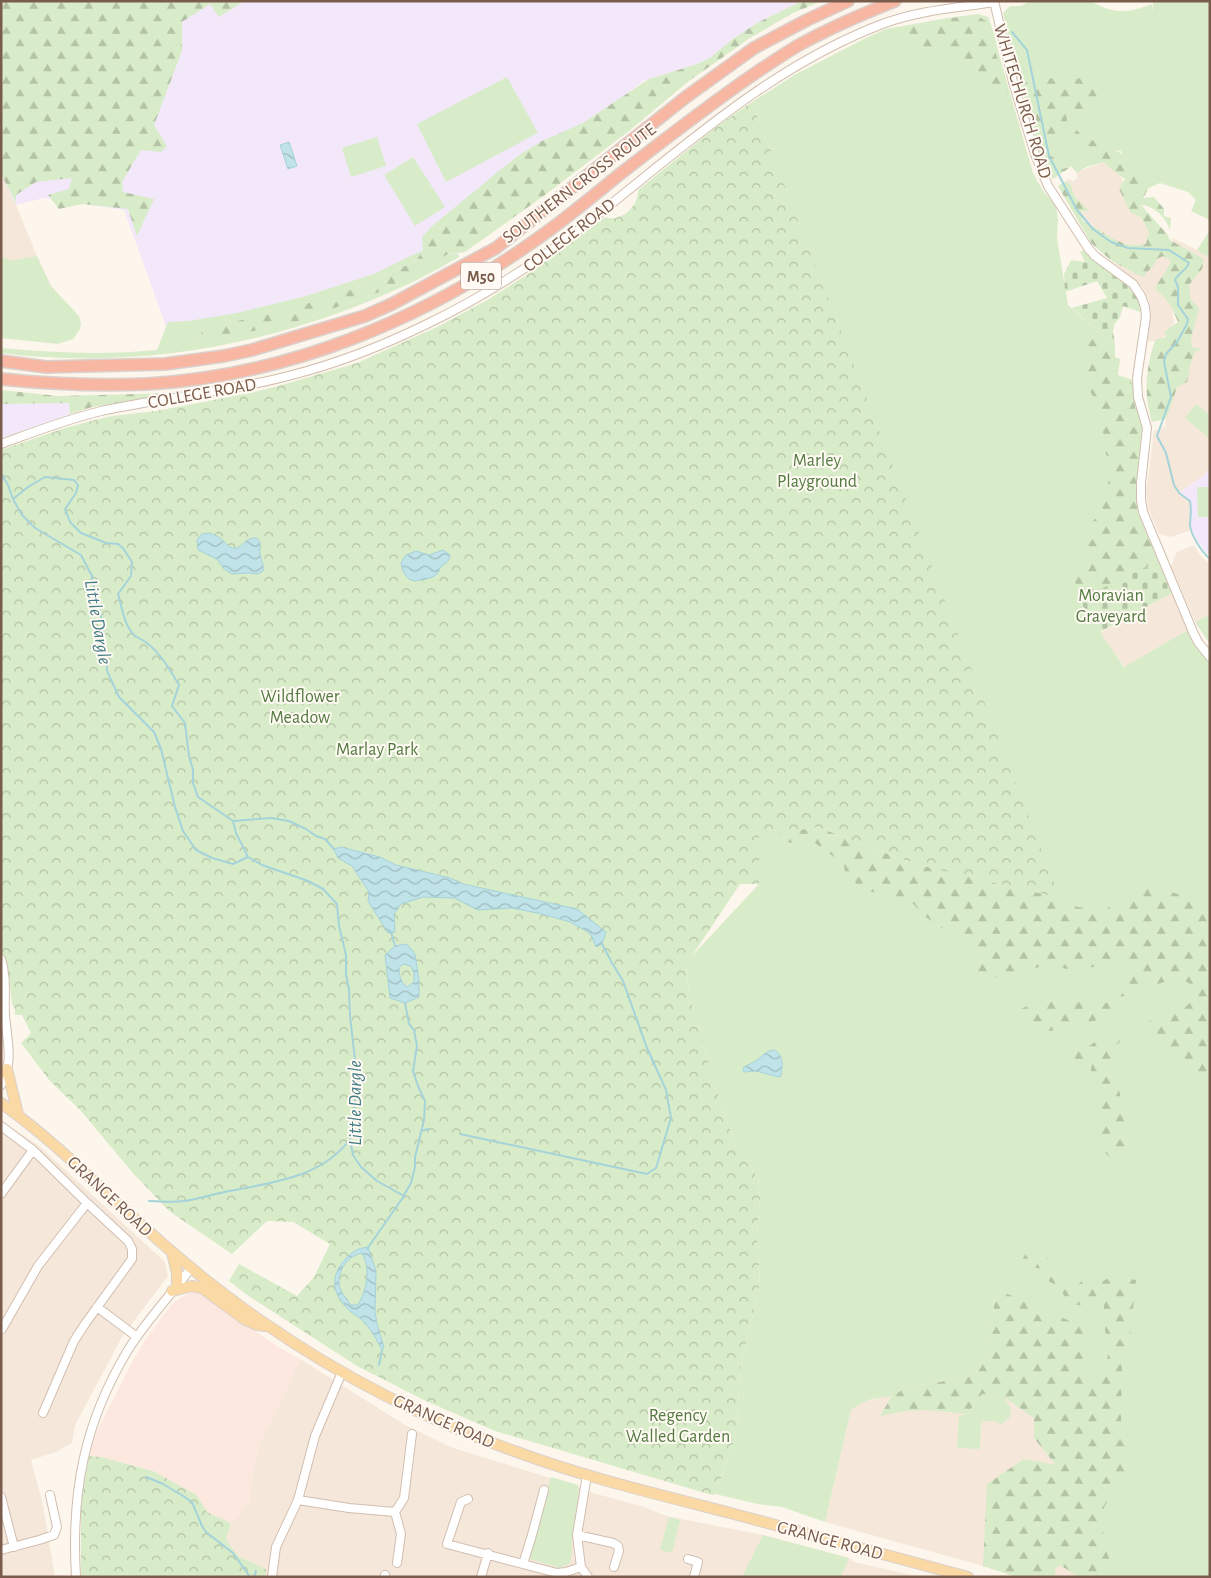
<svg xmlns="http://www.w3.org/2000/svg" width="1211" height="1578" viewBox="0 0 1211 1578" font-family="'Alegreya Sans',sans-serif">
  <style>
    .residential { fill: #f5e8da }
    .commercial { fill: #fde8e0 }
    .education { fill: #f3e8fa }
    .green { fill: #d8ecc9 }
    .forest { fill: url(#forest-firs) }
    .cemetery { fill: url(#cemetery-stones) }
    .park { fill: url(#park-crowns) }
    .water { fill: url(#water-waves); stroke: #a5d3da; fill-rule: evenodd }
    .lines { fill: none; stroke-linecap: round; stroke-linejoin: round }
    .stream { stroke: #a5d3da; stroke-width: 2 }
    .minor-casing { stroke: #d1beb0; stroke-width: 10 }
    .major-casing { stroke: #dad1cd; stroke-width: 12 }
    .highway-casing { stroke: #dad1cd; stroke-width: 14 }
    .minor { stroke: #fff; stroke-width: 8 }
    .major { stroke: #fbd9a5; stroke-width: 10 }
    .highway { stroke: #f7b7a3; stroke-width: 11 }
    .labels { text-anchor: middle; stroke-width: 4; stroke-linejoin: round; paint-order: stroke }
    .shield { fill: #fffaf3; stroke: #a28b7f; stroke-width: 1 }
    .shield-label { font-size: 16px; font-weight: bold; fill: #7a5c4d }
    .street-label { font-size: 18px; fill: #7a5c4d; stroke: #fffaf3 }
    .park-label { font-size: 18px; fill: #537a41; stroke: #fffaf3 }
    .water-label { font-size: 19px; font-style: italic; fill: #437c86; stroke: #fffaf3 }
  </style>
  <defs>
    <pattern id="forest-firs" width="22" height="20" patternUnits="userSpaceOnUse" patternTransform="scale(1.25)"><rect width="22" height="20" fill="#d8ecc9"/><path d="M5 1l3.5 6h-7zM16 11l3.5 6h-7z" fill="#b4c2a5"/></pattern>
    <pattern id="cemetery-stones" width="16" height="16" patternUnits="userSpaceOnUse" patternTransform="scale(1.25)"><rect width="16" height="16" fill="#d8ecc9"/><path d="M2 7V4a2 2 0 0 1 4 0v3zM10 15v-3a2 2 0 0 1 4 0v3z" fill="#b4c2a5"/></pattern>
    <pattern id="park-crowns" width="20" height="18" patternUnits="userSpaceOnUse" patternTransform="scale(1.25)"><rect width="20" height="18" fill="#d8ecc9"/><path d="M2 6a3 3 0 1 1 6 0M12 15a3 3 0 1 1 6 0" fill="none" stroke="#b4c2a5"/></pattern>
    <pattern id="water-waves" width="16" height="10" patternUnits="userSpaceOnUse" patternTransform="scale(1.25)"><rect width="16" height="10" fill="#bfe3e8"/><path d="M0 5q4-4 8 0t8 0" fill="none" stroke="#a0bbbe"/></pattern>
  </defs>
  <rect width="100%" height="100%" fill="#fdf6ec"/>
  <path class="residential" d="M1104 162 1115 168 1163 245 1144 247 1113 241 1100 233 1082 215 1065 182 1068 179 1074 181 1077 178V173L1079 171Z
    M1 174 16 205 37 256 51 285 70 310 1 330Z
    M1171 237 1197 250 1210 259V467L1203 476 1179 493 1190 501 1192 512 1191 530 1171 537 1159 534 1148 508 1146 492 1152 449 1153 433 1154 431 1166 426 1165 419 1175 384 1193 348 1191 339 1198 308 1185 298 1178 251Z
    M1089 239H1096L1172 254 1169 289 1174 323 1165 336 1160 340 1147 342 1151 312 1149 300 1143 288 1091 243Z
    M1194 545 1200 555 1210 565V615L1195 622 1171 566 1177 552Z
    M1172 593 1188 630 1125 667 1100 633Z
    M1 1121 38 1145 165 1262 168 1276 122 1337 75 1425 72 1443 56 1452 31 1460 43 1505 55 1577H1Z
    M993 1314 1089 1537 1105 1577H1017L983 1566 825 1522 851 1410 860 1404 871 1399 892 1396Z
    M300 1359 405 1425 453 1448 576 1486 593 1493 644 1507 666 1516 763 1535 849 1558 854 1562 920 1577H266V1569L238 1556 226 1539 231 1523 239 1515 251 1499V1484L259 1443 274 1416Z"/>
  <path class="commercial" d="M194 1292 201 1294 280 1348 300 1359 274 1416 259 1443 251 1484V1499L239 1515 231 1523 207 1512 196 1495 153 1471 101 1457 89 1456 95 1435 132 1362 145 1340 172 1304 185 1295Z"/>
  <path class="education" d="M1 1H802L757 23 730 41 710 58 694 65 643 81 587 127 457 252 459 257 434 270 368 302 299 326 254 338 205 348 158 350 166 326 124 210 44 198 16 205 1 174Z
    M69 403 70 414 1 438V404Z
    M1210 467V557L1198 542 1190 526 1192 512 1190 501 1179 493 1203 476Z"/>
  <path class="green" d="M1032 1H1091C1114 15 1128 13 1152 4L1153 12V1H1210V220L1191 211 1196 200 1188 192 1160 183 1144 190 1121 151 1074 144 1083 156 1102 161 1104 162 1086 167 1077 173 1071 166 1063 169 1053 157 1045 154 1049 145V140L1036 138 1018 78 1003 13 1010 6H1020Z
    M978 14 988 17 994 33 998 51 1033 173 1043 191 1056 205 1058 220 1057 238 1068 305 1104 337 1115 343V357L1120 359 1118 375 1133 380 1137 409 1144 432 1136 494 1138 513 1158 561 1079 601 1124 667 1188 630 1198 647 1210 663V1577H1105L996 1290 993 1314 986 1329 987 1351 985 1360 975 1375 904 1389 892 1396 871 1399 860 1404 851 1410 825 1522 782 1507 758 1504 715 1494 733 1445 737 1426 740 1370 760 1284 757 1233 760 1198 758 1178 736 1147 715 1085 689 994 686 965 691 957 759 884V837L782 832 1059 898 752 102 796 74 868 37 886 29 948 18Z
    M507 77 538 133 446 182 417 124Z
    M377 137 386 166 351 177 342 148Z
    M413 157 445 207 415 226 384 175Z
    M1210 230V259L1197 250Z
    M423 250 416 261 363 286 280 312 204 328 197 340 287 325 382 291 448 254H458L459 257C436 270 413 283 388 293 268 346 132 370 1 353V348C54 353 105 355 157 350L168 322 188 321 237 313 306 296 374 274Z
    M1 256 11 261 37 256 50 285 79 316 81 323 80 329 73 339 58 344 1 338Z
    M1196 404 1210 415 1209 438 1185 418Z
    M1197 487H1210V517H1198Z
    M1210 615V644L1195 622Z
    M982 1394 1004 1397 1011 1408 1010 1417 1002 1424 993 1421H981L980 1449 957 1448 959 1416 967 1414Z
    M551 1477 578 1485 579 1490 572 1540V1553L570 1563 560 1568 527 1558Z
    M669 1517 680 1520 672 1553 660 1550Z
    M763 1535 849 1558 841 1577H742Z"/>
  <path class="forest" d="M1 1H245L219 17 210 4 182 22V51L154 125 167 146 161 152 141 150 122 182 123 192 154 199 137 236 128 209 83 204 59 209 48 195 69 189 72 178 36 182 16 195V203L1 174Z
    M802 1H822L793 13 750 38 689 81 629 131 545 195 465 252 448 254 382 291 287 325 197 341 204 328 280 312 363 286 416 261 423 250 422 237 432 226 505 166 522 153 542 141 583 123 649 79 694 65 710 58 730 41 757 23Z
    M975 15 986 21 1008 94 993 88 985 79 939 50 934 54 914 40 905 28 937 20Z
    M1071 78C1089 79 1103 78 1107 99L1084 111H1066L1067 121 1087 140 1100 141 1129 158 1150 178 1147 191 1143 198 1154 197 1164 209V216L1171 218 1170 230C1166 217 1154 206 1141 205L1167 234 1170 240 1204 259 1202 269 1189 285 1191 300 1199 308 1191 339 1193 348H1198L1202 351H1196C1190 359 1190 372 1187 382L1177 387 1169 412 1165 419 1152 422C1143 393 1146 369 1155 340L1166 337 1165 331 1178 322C1172 307 1167 299 1155 288L1170 264V260L1163 256 1157 259C1155 267 1148 269 1145 276H1140L1112 261 1091 243 1058 186 1065 182 1070 183 1075 197 1089 211H1081L1083 221C1105 231 1120 250 1146 244L1149 232 1141 217 1131 213 1119 189 1125 179 1116 173 1102 161 1083 157 1069 138 1050 137 1049 145 1045 154 1053 157 1063 169 1072 166 1053 179 1042 159 1036 138 1037 136 1022 84 1037 79Z
    M1082 323 1112 350 1116 364V379L1131 382 1138 427 1144 432 1136 494 1138 513 1158 561 1079 600 1075 582 1086 555V530L1102 510 1110 475 1119 461 1106 455 1105 436 1098 424 1097 402 1079 375 1088 354Z
    M1 390 58 396 180 393 92 407 70 414 69 403 1 404Z
    M759 823 782 832 818 827 896 857 931 868 1060 898 1078 907 1105 910 1128 895 1154 885 1210 907V1093L1191 1062 1173 1060 1148 1038 1147 1033 1141 1031 1143 1024C1159 1015 1200 1012 1194 986L1183 980 1164 982 1138 992 1134 1002 1086 1025 1049 1031 1029 1029 1025 1027 1017 1015C1022 1006 1027 1006 1036 1004 1046 1003 1057 1000 1067 1001 1104 1003 1126 1014 1129 965L1122 960C1105 965 1086 969 1068 969 1061 968 1053 966 1045 966 1034 967 1026 972 1016 975 1005 980 989 978 978 974L970 946 963 932 946 931 923 915 909 899 863 890 845 873 844 864 815 843 798 844 759 837Z
    M1109 1037H1118L1120 1041 1118 1044 1110 1048V1051L1128 1129 1127 1144 1123 1153 1111 1158C1100 1150 1098 1134 1099 1122 1099 1117 1101 1111 1100 1106 1094 1085 1086 1085 1093 1061L1089 1059 1078 1064 1070 1067 1063 1063 1060 1058 1063 1050 1078 1046 1088 1047 1100 1038Z
    M1035 1250 1054 1262 1055 1275 1077 1285 1081 1282 1084 1274 1090 1273 1102 1281 1115 1276 1136 1280 1129 1347 1122 1354 1121 1425 1127 1457 1125 1472 1104 1507 1103 1542 1116 1577H1079L1060 1565 1055 1569 1056 1577H1017L983 1566 987 1484 1024 1459 1056 1465 1034 1438V1418L1004 1397 982 1394 967 1414 928 1410 906 1411 880 1416 892 1396 904 1389 976 1375 985 1360 987 1351 986 1329 993 1314 996 1289 1086 1328 1087 1378 1103 1374 1109 1351 1104 1325V1304L1076 1305 1065 1298 1061 1289 1044 1278 1042 1269C1034 1267 1026 1267 1023 1258L1027 1252Z"/>
  <path class="cemetery" d="M1084 250C1103 273 1131 276 1142 309L1140 312 1123 306 1120 317 1114 325 1113 333 1115 343 1104 337 1072 308 1107 298 1097 281 1065 292 1064 274 1071 260 1085 262 1080 252Z
    M1158 561 1172 593 1100 632 1079 600Z"/>
  <path class="park" d="M752 102 1060 898 931 868 896 857 818 827 759 837V884H740L686 965 689 994 715 1085 736 1147 758 1178 760 1198 757 1233 760 1284 740 1370 737 1426 733 1445 715 1494 712 1495 495 1431 426 1401 357 1366 247 1295 229 1281 239 1264 297 1296 314 1277 330 1244 293 1222 267 1221 232 1254 169 1211 132 1172 81 1111 50 1081 21 1043 31 1033 22 1015H15V1009L12 1004 9 976 1 948V450L65 428 95 420 112 416 156 411 250 393 275 387 357 363 437 327 489 299 531 272 605 217C621 223 639 206 638 190L716 127Z
    M89 1456 101 1457 153 1471 197 1495 207 1512 231 1523 226 1539 238 1556 266 1569V1577H81V1501Z"/>
  <path class="water" d="M289 142 297 166 288 169 280 145Z
    M209 533C213 534 217 536 220 538 225 541 227 547 233 548 243 550 243 537 257 538 263 546 259 546 260 554 261 561 264 563 263 571L258 574 249 573 232 574 224 569 217 559 198 550 197 540 202 534Z
    M443 550 450 555C449 563 446 562 441 567 439 569 439 572 437 574 432 579 420 580 414 581 406 579 402 571 401 563L406 555 416 551 429 555Z
    M341 847 380 857 396 865 450 878 463 884 577 909 606 932 602 944 596 947 592 937 588 932 570 922 542 914 512 908 478 910 454 898 423 897 401 904 394 914 395 932 388 933 368 901 369 892 352 866 338 858 334 849Z
    M407 944 415 954 419 980V997L405 1003 390 998 385 955 395 946ZM403 964 411 966 414 973V982L407 987C400 982 400 976 399 968Z
    M774 1050C785 1056 782 1066 781 1076L779 1077 756 1071 744 1072 743 1070 744 1067C748 1065 752 1063 756 1061 763 1056 765 1051 774 1050Z
    M368 1247 376 1271 375 1312 377 1324 384 1347 382 1350C377 1340 371 1329 363 1321 360 1317 355 1315 351 1312 335 1298 328 1280 343 1262 350 1253 357 1248 368 1247ZM362 1253C371 1270 367 1288 358 1305H351C347 1300 339 1290 339 1284 338 1269 348 1256 362 1253Z"/>
  <g class="lines">
    <path class="stream" d="M1012 32 1027 50 1049 156 1077 210 1093 229 1111 242 1128 248 1169 250 1189 263C1186 271 1178 273 1175 280L1178 287V305L1188 319 1187 324 1177 342 1166 354 1164 362 1171 397 1157 436 1166 453 1174 485 1179 493 1190 501C1192 511 1190 517 1190 525 1191 536 1202 552 1210 559
      M1 473 8 485 13 499 28 487 45 477 74 480 78 485 76 493 65 509 70 522 81 533 106 543 118 544 123 548 132 562 131 576 118 594C122 607 124 625 134 635 138 638 143 640 147 643 161 654 170 670 179 685L172 706 185 723 189 756 193 770V783L198 797 233 821 236 833 248 857 262 865 308 881 323 889 337 904 339 926 346 955V974L349 990 350 1016 357 1077 355 1095V1118L350 1139 353 1155 361 1167 377 1181 404 1196 367 1249
      M13 499 22 515 35 528 81 555 92 576 95 594 101 616 106 653 107 671 119 697 154 732 161 749 175 807 183 831 196 850 212 858 233 864 248 857
      M233 821 271 818 289 821 306 829 316 836 325 839 334 849
      M391 932 395 946
      M421 1131 429 1129
      M460 1134 647 1174 656 1168 671 1118 666 1090 647 1048 623 981 612 963 602 944
      M404 1195 411 1183 415 1167V1157L424 1120 425 1101 418 1086 413 1071 417 1046 414 1030 409 1024 405 1003
      M149 1201C160 1201 173 1203 184 1201 199 1199 214 1194 229 1191 272 1183 323 1177 350 1139
      M379 1365 382 1350
      M146 1477 163 1484 183 1496 192 1502 202 1526 206 1532 233 1553 250 1577
      M254 1577 256 1571"/>
    <g class="minor-casing">
      <path id="minor" d="M994 1 1013 82 1035 154 1048 186 1088 248 1095 256 1133 284 1141 296 1145 307 1146 317 1137 378 1138 397 1147 428 1141 483V500L1143 512 1193 632 1198 642 1210 657
        M1 444C34 432 67 419 101 411 165 397 230 392 292 375 339 363 384 345 427 324 477 300 525 270 569 237 670 160 764 68 885 23 921 10 957 8 994 2
        M1 959C7 978 4 996 5 1016 7 1038 14 1065 1 1085
        M1 1126 33 1150 87 1203 128 1241 132 1249V1259L85 1324 74 1341 43 1413
        M1 1194 33 1150
        M97 1307 137 1337
        M2 1329 38 1266 87 1203
        M587 1475 577 1535 581 1567 588 1577
        M1 1497 14 1547
        M468 1499 461 1502 447 1544 557 1573 566 1572 581 1567
        M298 1500 349 1508 395 1512 404 1498 412 1434
        M395 1512 401 1534 397 1563
        M577 1535 613 1543 618 1546 619 1551 614 1567
        M1 1550 39 1540 54 1535 57 1527 50 1495
        M688 1559 698 1562 694 1577
        M523 1564 532 1535 544 1490
        M76 1577C71 1492 84 1423 128 1350 146 1321 170 1296 191 1268
        M272 1577 276 1547 298 1500 315 1436 342 1372
        M385 1577V1575
        M481 1577 488 1553"/>
    </g>
    <g class="major-casing">
      <path id="major" d="M1 1073 7 1069 18 1114
        M1 1103C45 1134 83 1171 122 1207 168 1250 215 1290 267 1325 344 1378 429 1421 517 1452 587 1478 661 1495 734 1514 812 1535 890 1556 968 1577
        M172 1253 177 1273V1285
        M172 1291 192 1286 202 1288 244 1319 257 1325 265 1326"/>
    </g>
    <g class="highway-casing">
      <path id="highway" d="M1 361 46 367 165 364 224 356 252 350 365 316 392 304 496 248 686 97 754 48 807 20 848 1
        M1 379C50 384 98 386 147 384 287 376 423 320 537 239 566 219 593 196 620 174 665 139 710 104 757 72 771 63 785 53 799 45 830 28 862 14 895 1"/>
    </g>
    <use href="#minor" class="minor"/>
    <use href="#major" class="major"/>
    <use href="#highway" class="highway"/>
  </g>
  <g class="labels">
    <rect class="shield" x="461" y="262.5" width="40" height="27" rx="4"/>
    <g class="shield-label">
      <text x="481" y="282">M50</text>
    </g>
    <g class="street-label">
      <text transform="translate(1023 101) rotate(73)" y="6">WHITECHURCH ROAD</text>
      <text transform="translate(579 183) rotate(-37)" y="6">SOUTHERN CROSS ROUTE</text>
      <text transform="translate(569 235) rotate(-37)" y="6">COLLEGE ROAD</text>
      <text transform="translate(202 393) rotate(-10)" y="6">COLLEGE ROAD</text>
      <text transform="translate(110 1196) rotate(43)" y="6">GRANGE ROAD</text>
      <text transform="translate(444 1421) rotate(24)" y="6">GRANGE ROAD</text>
      <text transform="translate(830 1540) rotate(15)" y="6">GRANGE ROAD</text>
    </g>
    <g class="park-label">
      <text x="817" y="466">Marley<tspan x="817" dy="21">Playground</tspan></text>
      <text x="1111" y="601">Moravian<tspan x="1111" dy="21">Graveyard</tspan></text>
      <text x="300" y="702">Wildflower<tspan x="300" dy="21">Meadow</tspan></text>
      <text x="377" y="755">Marlay Park</text>
      <text x="678" y="1421">Regency<tspan x="678" dy="21">Walled Garden</tspan></text>
    </g>
    <g class="water-label">
      <text transform="translate(99 622) rotate(80)" y="7">Little Dargle</text>
      <text transform="translate(354 1103) rotate(-90)" y="7">Little Dargle</text>
    </g>
  </g>
  <rect width="1211" height="1578" fill="none" stroke="#7a5c4d" stroke-width="5"/>
</svg>
